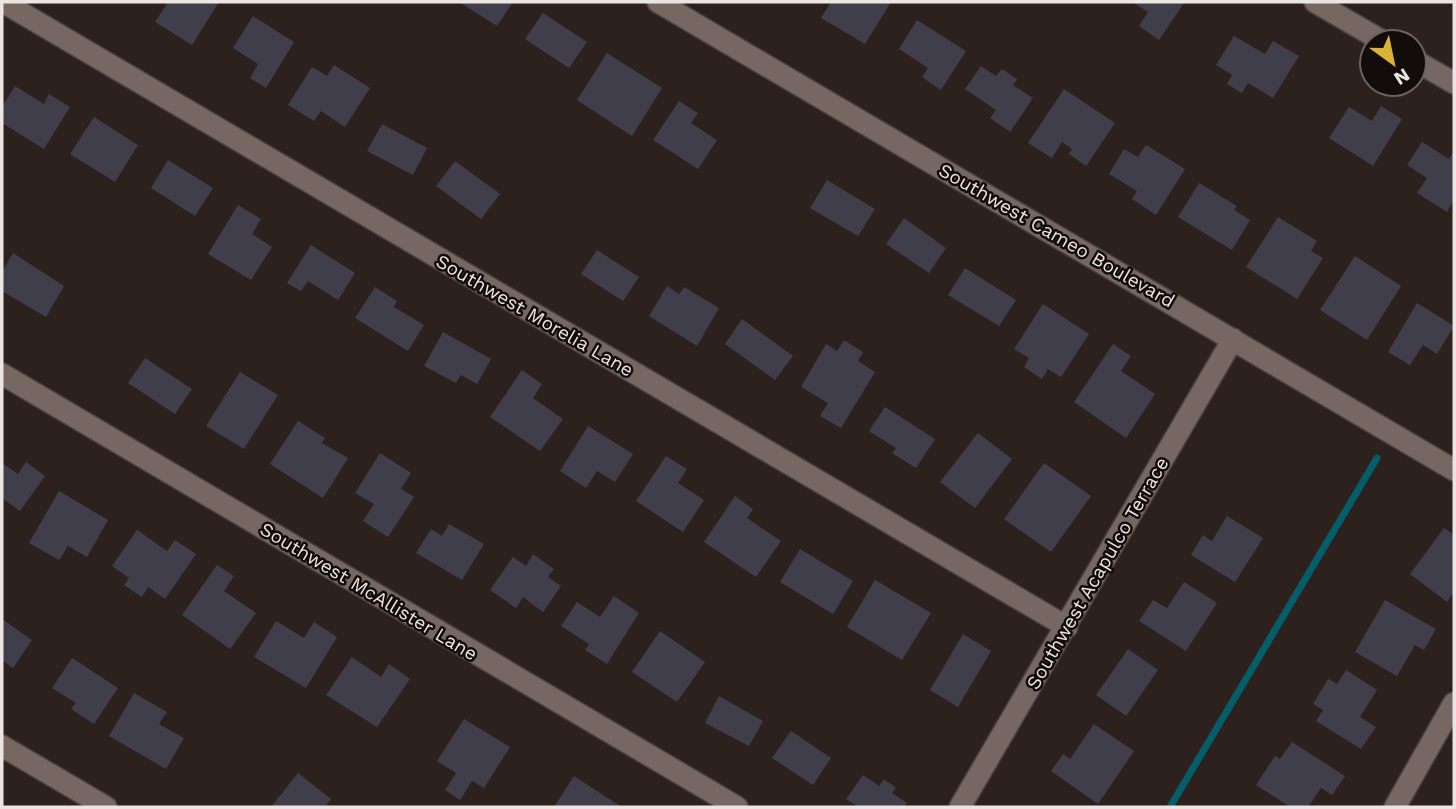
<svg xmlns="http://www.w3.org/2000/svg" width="1456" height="809" viewBox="0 0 1456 809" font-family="'Work Sans',sans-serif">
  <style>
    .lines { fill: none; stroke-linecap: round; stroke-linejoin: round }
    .stream { stroke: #045e6a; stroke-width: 7 }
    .building { fill: #403e4a }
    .minor-casing { stroke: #493f3c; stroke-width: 24 }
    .minor { stroke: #766762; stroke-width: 21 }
    .labels { text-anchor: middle; stroke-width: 5; stroke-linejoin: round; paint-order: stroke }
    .street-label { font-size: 19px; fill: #ede5e2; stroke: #120c0a }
  </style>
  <rect width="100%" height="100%" fill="#2d211d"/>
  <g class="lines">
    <path class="stream" d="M1170 807 1377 458"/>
  </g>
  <path class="building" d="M168 2H219L192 45 155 22Z
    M459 2H513L497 26Z
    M831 2H891L865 44 821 18Z
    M1132 2H1183L1184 3 1159 40 1139 26 1148 12Z
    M543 13 587 42 569 68 525 39Z
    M253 16 294 42 266 88 250 78 258 64 233 48Z
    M917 20 966 51 941 90 922 77 928 68 899 49Z
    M1234 36 1265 54 1273 41 1299 56 1273 98 1248 83 1242 93 1227 84 1232 75 1216 65Z
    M607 53 662 88 632 136 577 100Z
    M334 65 370 88 345 127 321 111 314 121 288 105 312 67 327 76Z
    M981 66 996 76 1002 69 1017 79 1013 85 1033 98 1010 132 990 118 996 110 965 89Z
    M15 86 44 104 49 94 70 107 44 149 2 123V107Z
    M1064 89 1115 123 1086 166 1069 154 1072 149 1062 142 1052 158 1028 143Z
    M679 101 698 113 691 123 717 140 698 169 653 140Z
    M1381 106 1402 119 1373 166 1329 138 1349 107 1372 121Z
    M94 117 138 145 115 182 70 154Z
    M382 124 427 148 413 175 367 151Z
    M1422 142 1449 159 1454 151V200L1447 212 1417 193 1427 178 1407 165Z
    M1146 145 1185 169 1156 215 1132 199 1137 191 1109 174 1124 149 1138 157Z
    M168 160 213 188 195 216 151 188Z
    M455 161 500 194 481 219 436 186Z
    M827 180 875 209 858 236 810 208Z
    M1199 183 1237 206 1234 210 1250 220 1232 250 1178 217Z
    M238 205 261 219 252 234 272 247 251 280 208 254Z
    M1278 217 1317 241 1311 251 1323 258 1297 299 1246 267Z
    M904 218 946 248 929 273 886 244Z
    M311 245 355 273 338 300 308 281 301 291 287 283Z
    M597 250 639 277 623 301 581 274Z
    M13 253 64 286 46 317 2 291V272Z
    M1355 256 1401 286 1367 340 1320 310Z
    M965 268 1016 300 999 326 948 295Z
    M667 286 679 294 684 287 719 308 697 346 649 316Z
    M375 287 397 301 394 307 424 325 408 351 355 318Z
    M1417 303 1454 326 1437 354 1423 345 1410 365 1388 352Z
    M1043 304 1089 334 1061 377 1048 369 1042 379 1024 367 1029 358 1014 349Z
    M742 319 793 356 775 380 725 344Z
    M443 332 491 359 477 384 461 375 456 383 424 366Z
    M844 340 863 352 858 361 875 372 841 428 820 416 828 403 801 387 826 344 837 351Z
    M1113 344 1131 356 1121 371 1155 394 1126 438 1074 402Z
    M145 358 192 389 175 414 128 383Z
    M522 370 542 384 533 398 563 419 540 451 490 417Z
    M240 372 278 395 244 449 206 426Z
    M885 407 935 439 916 468 892 453 896 448 869 431Z
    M298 421 325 438 322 443 348 458 323 498 270 464Z
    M588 426 633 454 615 482 597 471 586 488 560 471Z
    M978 433 1012 459 975 508 940 482Z
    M380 453 411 473 401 489 414 497 388 537 363 521 374 504 355 493Z
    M666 456 687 469 678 483 704 500 683 532 636 501Z
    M26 462 45 476 20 511 2 498V463L18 474Z
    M1044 463 1091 496 1051 552 1004 519Z
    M59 491 108 520 87 557 68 546 59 560 29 543Z
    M735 496 753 509 747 518 781 541 756 577 704 542Z
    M1227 516 1263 538 1235 582 1191 555 1203 535 1212 541Z
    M449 524 484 544 462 580 416 553 431 529 442 536Z
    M1444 528 1454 535V592L1447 602 1410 574Z
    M137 530 167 551 175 540 196 554 165 599 148 587 142 597 124 585 129 578 112 566Z
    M800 549 853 581 833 614 780 582Z
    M533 554 554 569 548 577 561 586 543 612 523 597 516 608 490 590 513 557 526 566Z
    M217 565 234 576 224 591 256 613 230 649 182 615Z
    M875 580 931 613 902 660 847 627Z
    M1184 582 1217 603 1186 651 1139 621 1153 600 1167 608Z
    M614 596 639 613 607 664 585 650 589 644 561 626 577 602 600 617Z
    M1385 600 1436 629 1424 650 1415 645 1397 676 1355 652Z
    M2 619 32 640 13 668 2 660Z
    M276 621 304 638 314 622 337 637 306 688 254 657Z
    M660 631 705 662 677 702 632 672Z
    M963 634 991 651 958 707 930 690Z
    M1128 649 1158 670 1126 716 1096 695Z
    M352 657 381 677 389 664 410 679 377 727 326 695Z
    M72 658 118 688 94 724 71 709 76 703 52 688Z
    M1346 670 1377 690 1360 717 1376 727 1361 749 1316 721 1323 710 1313 704 1328 679 1337 684Z
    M134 693 167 712 159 724 184 738 166 769 109 736Z
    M719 696 763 721 749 746 705 723Z
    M464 719 510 747 484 788 472 781 460 800 445 790 456 773 437 761Z
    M1094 724 1134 751 1098 804 1051 771 1063 754 1070 759Z
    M791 731 831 758 813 785 772 758Z
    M1292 742 1345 776 1332 795 1321 788 1308 807H1290L1256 785 1275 756 1280 759Z
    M298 773 331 799 325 807H271Z
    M863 775 879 786 884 779 896 788 892 793 907 803 904 807H858L846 799Z
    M574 776 620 806 619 807H554Z"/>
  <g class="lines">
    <g class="minor-casing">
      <path id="minor" d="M3 2 1067 627
        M658 2 1454 470
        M1315 2 1384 42
        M1414 60 1454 83
        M2 374 737 807
        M2 746 106 807
        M960 807 1233 339
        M1395 807 1454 703"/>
    </g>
    <use href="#minor" class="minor"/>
  </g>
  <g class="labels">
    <g class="street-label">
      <text transform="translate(1057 235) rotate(30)" y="7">Southwest Cameo Boulevard</text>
      <text transform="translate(535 315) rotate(30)" y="7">Southwest Morelia Lane</text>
      <text transform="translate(1097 573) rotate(-60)" y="7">Southwest Acapulco Terrace</text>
      <text transform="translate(369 591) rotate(31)" y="7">Southwest McAllister Lane</text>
    </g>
  </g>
  <rect width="1456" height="809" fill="none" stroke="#ede5e2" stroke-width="7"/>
  <g transform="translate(1393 63) rotate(147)"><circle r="33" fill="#120c0a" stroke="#6a6360" stroke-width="2"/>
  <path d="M0-5L12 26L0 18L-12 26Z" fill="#dbb233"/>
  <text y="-10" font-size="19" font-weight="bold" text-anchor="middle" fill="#ede5e2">N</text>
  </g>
</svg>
